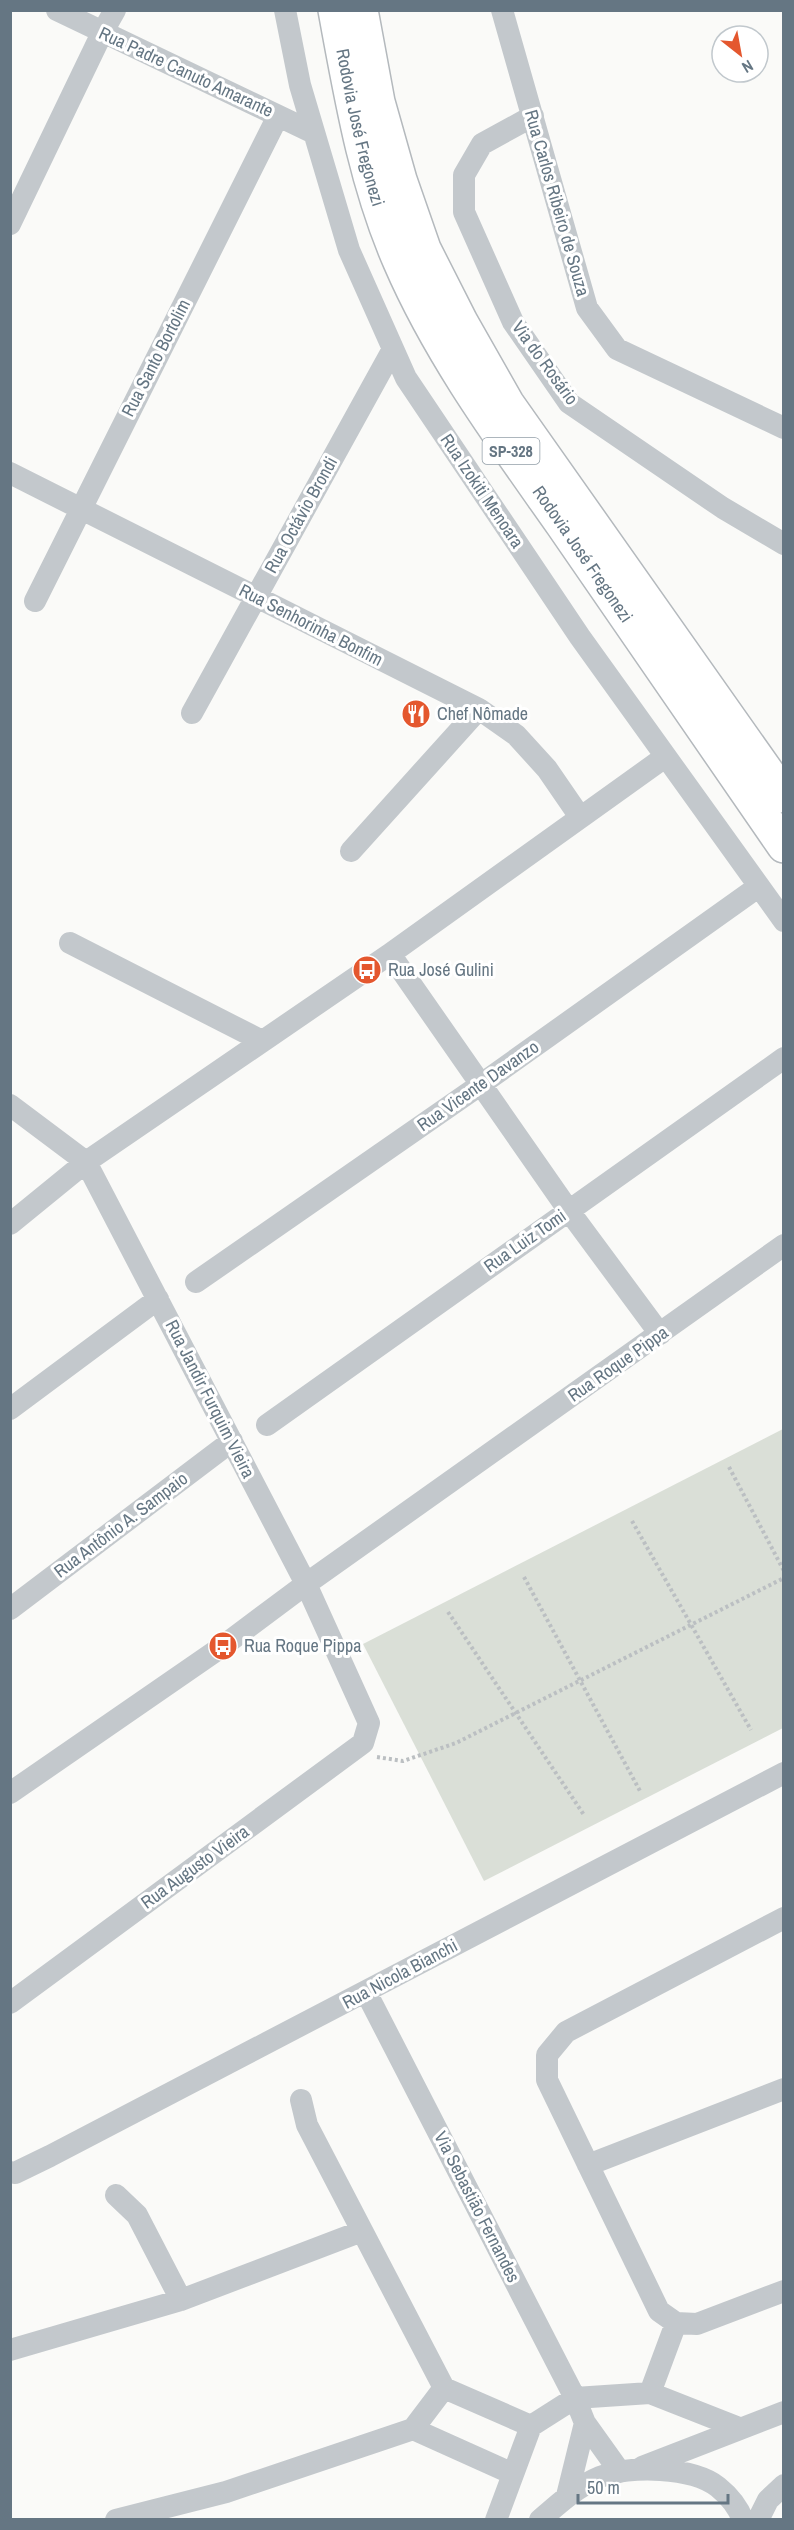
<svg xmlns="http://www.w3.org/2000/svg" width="794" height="2530" viewBox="0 0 794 2530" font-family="'Archivo Narrow',sans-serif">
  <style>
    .green { fill: #dadfd7 }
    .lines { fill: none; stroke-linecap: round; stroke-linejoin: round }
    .highway-casing { stroke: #b4b9bd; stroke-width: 36 }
    .path { stroke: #bbbfc2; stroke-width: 4; stroke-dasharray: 3 3; stroke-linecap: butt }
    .minor { stroke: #c3c8cc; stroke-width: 22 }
    .highway { stroke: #fff; stroke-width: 33 }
    .labels { text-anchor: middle; stroke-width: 6; stroke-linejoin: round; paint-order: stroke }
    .shield { fill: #fff; stroke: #939fa8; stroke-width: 1.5 }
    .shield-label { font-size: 16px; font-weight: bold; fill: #657683 }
    .street-label { font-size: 18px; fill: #657683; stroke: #fff }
    .poi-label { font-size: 18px; fill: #657683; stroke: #fff; text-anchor: start }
  </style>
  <rect width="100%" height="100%" fill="#fafaf8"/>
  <path class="green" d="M783 1429V1728L484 1881 363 1644Z"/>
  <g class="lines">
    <g class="highway-casing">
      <g id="highway">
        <path id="s1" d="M335 10C351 96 365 182 400 262 441 357 503 440 562 524 636 632 710 739 784 846"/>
        <path d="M361 10 378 102 400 180 424 249 461 322 507 403 784 796"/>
      </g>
    </g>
    <path class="path" d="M729 1467 784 1571
      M632 1521 751 1730
      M524 1577 640 1791
      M448 1612 584 1815
      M377 1757 403 1761 456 1743 784 1578"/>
    <path class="minor" d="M57 10 314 133
      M285 10 300 85 349 250 406 378 580 637 784 921
      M502 10 587 308 617 349 784 428
      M533 116 482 144 464 175V212L513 322 569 403 723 508 784 544
      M10 224 102 33 115 10
      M10 473 479 709 516 735 547 769 580 817
      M35 601 278 116
      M192 713 393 349
      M351 851 479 709
      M70 943 262 1041
      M390 954 569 1211 660 1334
      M10 1105 86 1162 306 1584 369 1723 363 1743 10 2003
      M10 1224 86 1162 390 954 665 757
      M196 1282 480 1085 758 887
      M10 1409 158 1299
      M267 1425 784 1058
      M10 1609 232 1441
      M10 1793 223 1646 306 1584 784 1245
      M784 1918 566 2032 547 2055V2080L659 2311 676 2323 697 2324 784 2291
      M366 1992 575 2398 585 2423 620 2472
      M588 2165 784 2089
      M10 2172 15 2173 50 2156 784 1773
      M116 2195 137 2215 181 2300
      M10 2350 181 2300 362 2231
      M444 2388 531 2426
      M650 2393 676 2323
      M413 2429 513 2474
      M642 2467 784 2412
      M567 2496 585 2423
      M116 2520 226 2492 413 2429 444 2388 307 2125 301 2100
      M496 2520 531 2426 575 2398 650 2393 739 2428
      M540 2520C558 2504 578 2486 600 2477 629 2465 693 2467 718 2487 728 2495 738 2507 743 2520
      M758 2520 768 2500 784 2485"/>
    <use href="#highway" class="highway"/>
  </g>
  <defs>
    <g id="restaurant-disc" transform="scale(1.5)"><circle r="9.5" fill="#e4572e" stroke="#fff"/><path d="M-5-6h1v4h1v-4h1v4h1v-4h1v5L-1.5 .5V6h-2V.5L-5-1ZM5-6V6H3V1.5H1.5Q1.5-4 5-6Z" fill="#fff"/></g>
    <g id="bus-disc" transform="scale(1.5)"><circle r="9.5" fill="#e4572e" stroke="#fff"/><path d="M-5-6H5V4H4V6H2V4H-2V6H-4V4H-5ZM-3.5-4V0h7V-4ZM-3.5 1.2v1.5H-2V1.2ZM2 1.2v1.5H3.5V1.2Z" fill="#fff"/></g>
  </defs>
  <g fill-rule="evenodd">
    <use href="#restaurant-disc" x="416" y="714"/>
    <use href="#bus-disc" x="367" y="970"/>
    <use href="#bus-disc" x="223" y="1646"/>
  </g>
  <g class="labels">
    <rect class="shield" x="482.5" y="438" width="57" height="26" rx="4.5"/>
    <g class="shield-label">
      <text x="511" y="457">SP-328</text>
    </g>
    <g class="street-label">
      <text transform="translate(186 72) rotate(25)" y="6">Rua Padre Canuto Amarante</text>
      <text dy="6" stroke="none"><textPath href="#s1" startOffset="120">Rodovia José Fregonezi</textPath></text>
      <text transform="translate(557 203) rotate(74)" y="6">Rua Carlos Ribeiro de Souza</text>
      <text transform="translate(156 358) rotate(-63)" y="6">Rua Santo Bortolim</text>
      <text transform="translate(545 363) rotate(54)" y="6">Via do Rosário</text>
      <text transform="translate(482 491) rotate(56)" y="6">Rua Izokiti Menoara</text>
      <text transform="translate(301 515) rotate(-61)" y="6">Rua Octávio Brondi</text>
      <text dy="6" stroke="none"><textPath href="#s1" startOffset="606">Rodovia José Fregonezi</textPath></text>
      <text transform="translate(311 625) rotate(27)" y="6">Rua Senhorinha Bonfim</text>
      <text transform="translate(478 1086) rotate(-35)" y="6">Rua Vicente Davanzo</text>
      <text transform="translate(525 1241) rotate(-35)" y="6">Rua Luiz Tomi</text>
      <text transform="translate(618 1364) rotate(-35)" y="6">Rua Roque Pippa</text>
      <text transform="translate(210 1399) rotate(63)" y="6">Rua Jandir Furquim Vieira</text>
      <text transform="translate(121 1525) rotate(-37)" y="6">Rua Antônio A. Sampaio</text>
      <text transform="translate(195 1867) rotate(-36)" y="6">Rua Augusto Vieira</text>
      <text transform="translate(400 1974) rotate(-28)" y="6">Rua Nicola Bianchi</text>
      <text transform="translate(477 2207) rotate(63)" y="6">Via Sebastião Fernandes</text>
    </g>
    <g class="poi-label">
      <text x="437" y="720">Chef Nômade</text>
      <text x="388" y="976">Rua José Gulini</text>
      <text x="244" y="1652">Rua Roque Pippa</text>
    </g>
  </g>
  <rect width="794" height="2530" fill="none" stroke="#657683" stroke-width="24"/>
  <g transform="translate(740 54) rotate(149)"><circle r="28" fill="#ffffff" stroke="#c1c8cd" stroke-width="1.5"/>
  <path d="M0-4.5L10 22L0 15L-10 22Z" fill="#e4572e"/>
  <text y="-9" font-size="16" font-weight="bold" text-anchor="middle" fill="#657683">N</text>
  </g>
  <path d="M578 2494v9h150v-9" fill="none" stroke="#657683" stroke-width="3"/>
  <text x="587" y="2494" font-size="18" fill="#657683" stroke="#ffffff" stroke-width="4.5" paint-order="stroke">50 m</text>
</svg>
